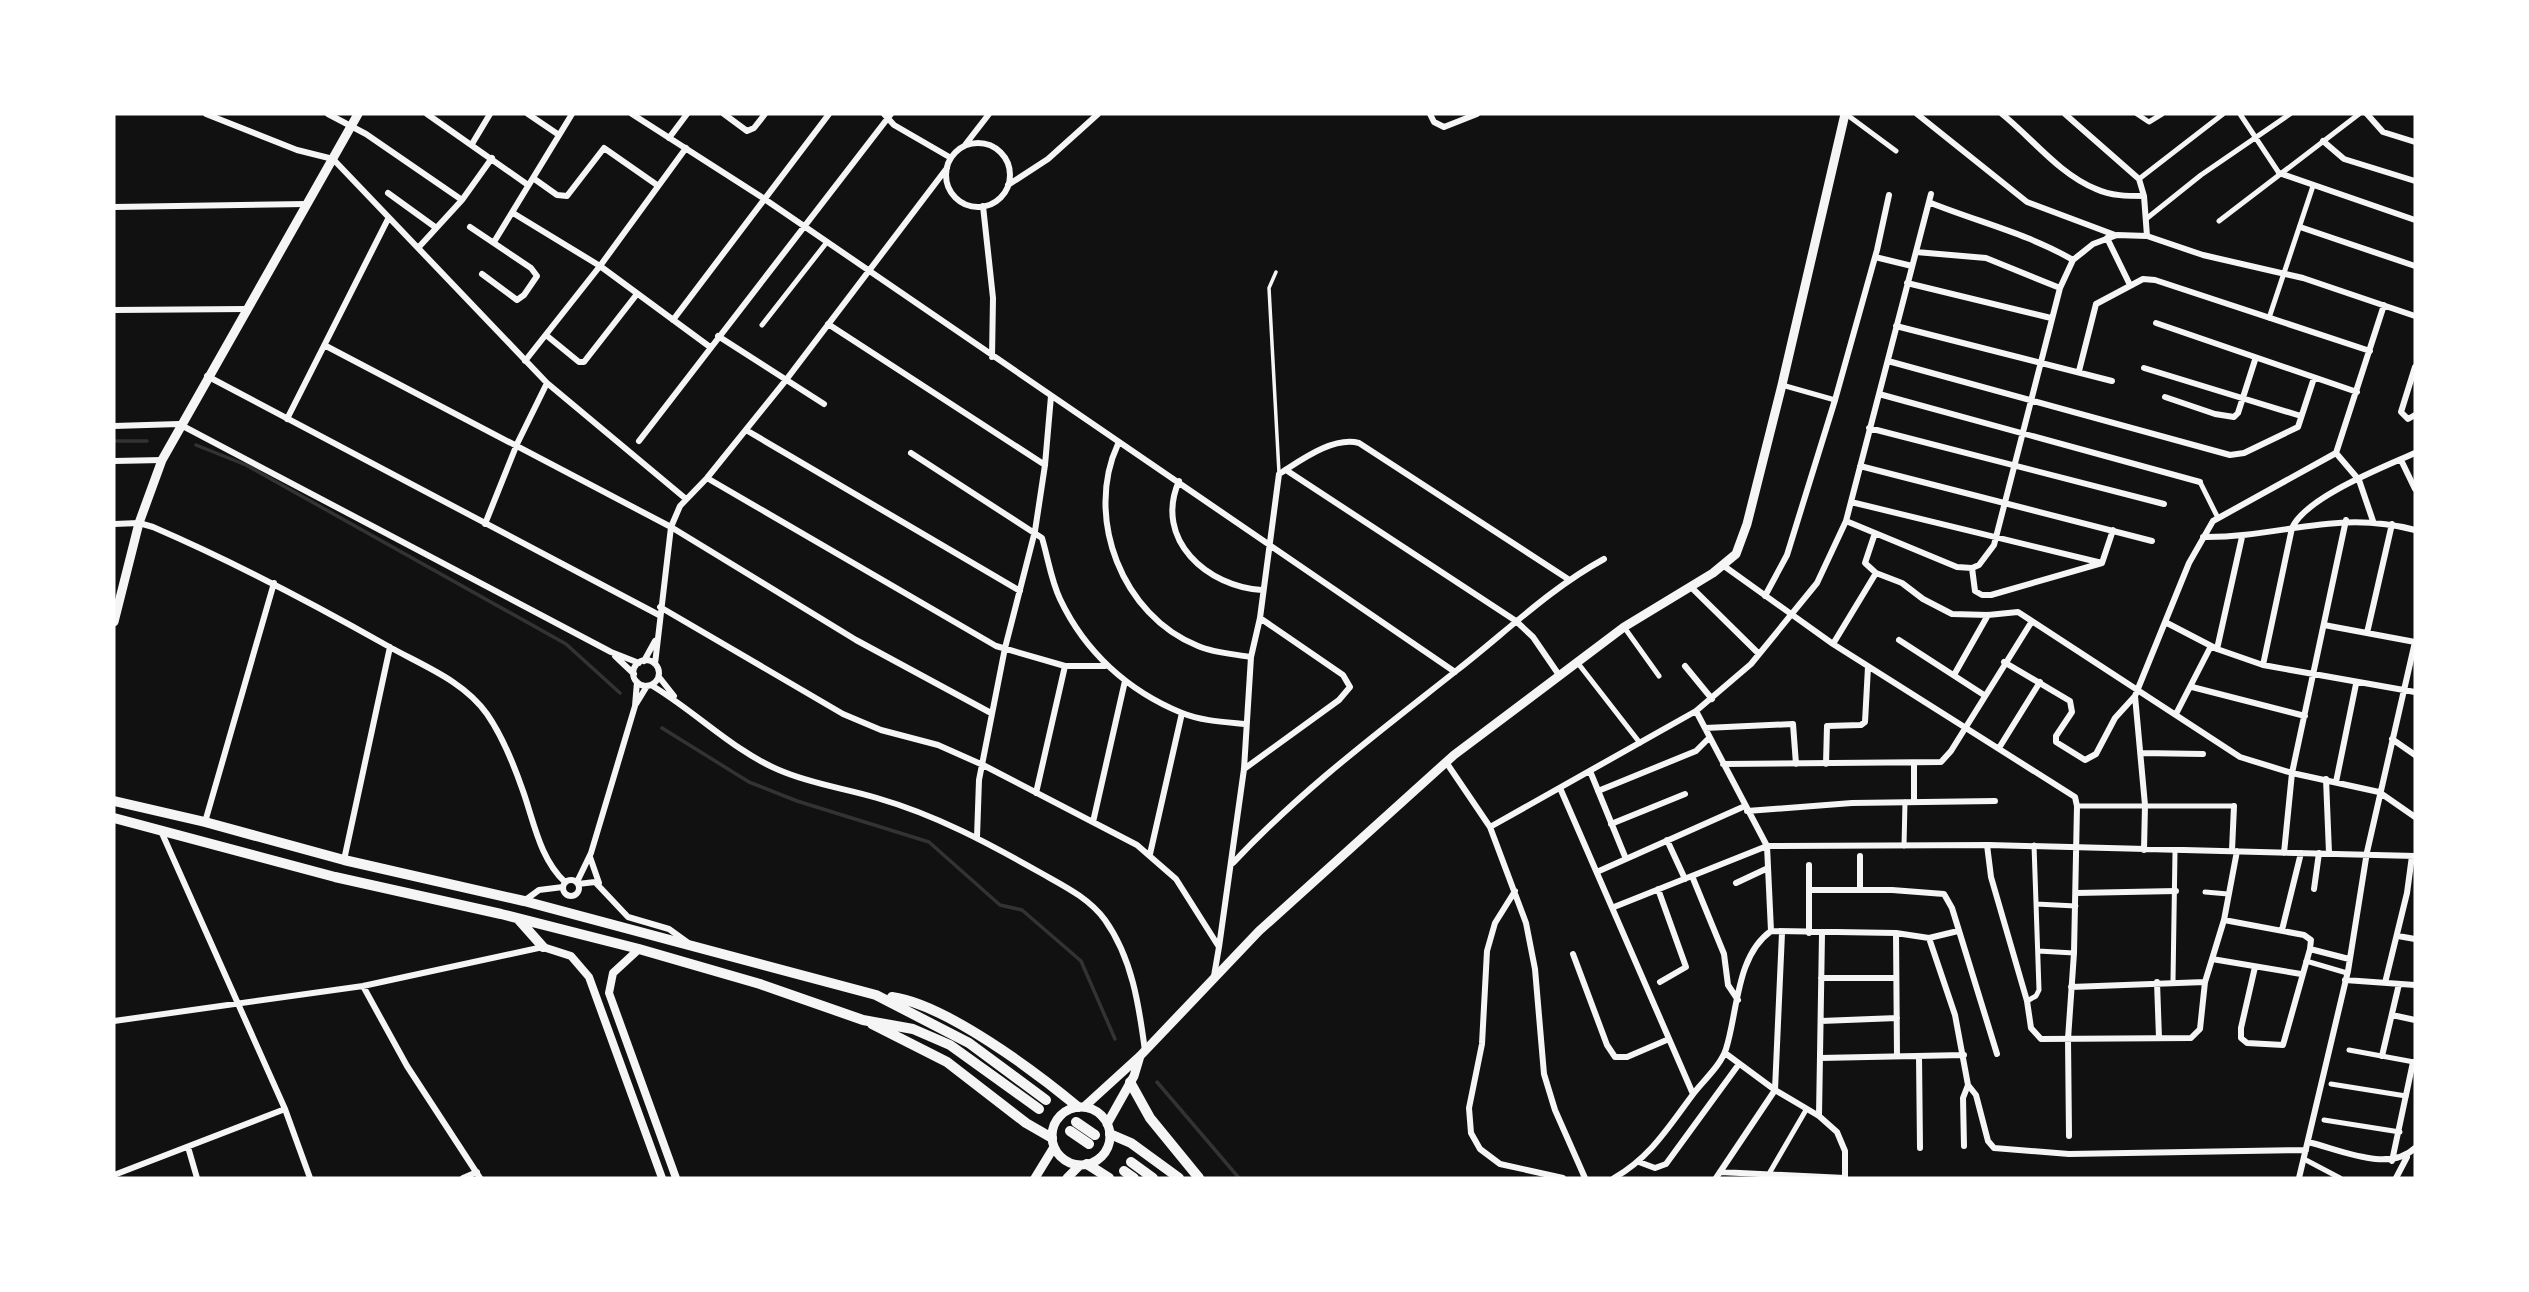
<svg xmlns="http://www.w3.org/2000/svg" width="2529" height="1292" viewBox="0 0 2529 1292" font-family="'Golos Text',sans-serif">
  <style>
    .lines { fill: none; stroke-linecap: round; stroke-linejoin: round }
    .stream { stroke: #333; stroke-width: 3.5 }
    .service { stroke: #f5f5f5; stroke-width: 3.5 }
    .pedestrian { stroke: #f5f5f5; stroke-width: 5 }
    .minor { stroke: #f5f5f5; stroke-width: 6 }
    .tertiary { stroke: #f5f5f5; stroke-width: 8 }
    .secondary { stroke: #f5f5f5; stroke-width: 9 }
    .trunk { stroke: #f5f5f5; stroke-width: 10 }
  </style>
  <rect width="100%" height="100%" fill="#111"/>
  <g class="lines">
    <path class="stream" d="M114 441H147
      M196 445 246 465 566 644 620 693
      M662 728 749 782 797 801 929 842 1000 905 1022 910 1081 961 1115 1039
      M1157 1082 1239 1178"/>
    <path class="service" d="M1276 272 1269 288 1279 473"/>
    <path class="pedestrian" d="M1846 114 1896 151
      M2137 114 2149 122 2162 114
      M2240 114 2279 173
      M2139 179 2223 114
      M2146 219 2201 175 2290 114
      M2219 221 2359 114
      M2269 318 2313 186
      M762 325 827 242
      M1782 385 1835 400
      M2200 482 2218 518
      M1624 627 1659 676
      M1577 662 1640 743
      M2077 806H2234
      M1904 846 1905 802
      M2205 892 2228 894
      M2036 904 2076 906
      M2038 951 2074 953
      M2306 961 2347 973
      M2173 981 2175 852
      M2027 1001 2036 996 2039 990 2034 845
      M2349 1050 2414 1062
      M2331 1084 2406 1096
      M2324 1120 2400 1132
      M2304 1159 2340 1178
      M1770 1172 1806 1110"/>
    <path class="minor" d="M206 114 297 150 333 159 547 383 686 499
      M328 114 366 134 462 200
      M427 114 528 185
      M528 114 559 135
      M632 114 763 198 1455 672
      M724 114 747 131 754 128 765 114
      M884 114 894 125 951 158
      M1430 114 1434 122 1444 127 1477 114
      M1917 114 2027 202 2115 235
      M2002 114C2032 138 2059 174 2096 189 2111 196 2128 196 2144 196
      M2065 114 2139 179 2144 196 2147 236
      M2367 114 2383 132 2415 142
      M669 138 687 114
      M2323 141 2344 159 2415 181
      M946 175a32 32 0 1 1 64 0a32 32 0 1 1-64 0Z
      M472 144 490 114
      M965 145 989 114
      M2279 173 2415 220
      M533 178 557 195 567 196 604 148 657 185
      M1008 185 1048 159 1098 114
      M388 193 435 227
      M1931 203C1978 222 2029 234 2073 260
      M983 206 993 298 992 357
      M114 207 306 204
      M513 213 600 266 710 347
      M470 227 531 268 537 276 524 295 517 300 482 274
      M2300 227 2415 266
      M2107 238 2130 285
      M494 242 572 114
      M418 248 462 200 492 158
      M1916 252 1986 258 2060 288
      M1875 257 1912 266
      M1907 283 2051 318
      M114 310 247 309
      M673 320 829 114
      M2156 323 2357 392
      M828 324 1045 465
      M1896 326 2112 381
      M546 335 579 362H584L637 294
      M718 336 824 404
      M326 346 671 527 856 640 991 713
      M525 361 600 266 686 148
      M1888 361 2230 455 2244 453 2298 427 2314 378
      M2415 367 2401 412 2408 419 2415 415
      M2144 368 2301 416
      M2079 371 2096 304 2143 279 2155 280 2370 351
      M207 376 659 615
      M1879 394 2200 482
      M2165 397 2215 414 2234 417 2238 413 2255 360
      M287 419 388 219
      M114 426 179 424 611 652 639 663
      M1869 428 2164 504
      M746 430 1020 591
      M639 441 891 114
      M1118 444C1084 517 1122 616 1198 646 1214 653 1234 654 1251 657
      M911 453 1042 538C1048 558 1051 580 1060 599 1085 652 1128 691 1182 713 1202 721 1224 722 1245 724
      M2336 453 2359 480 2373 521
      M2401 460 2415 489
      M114 461 162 460
      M1860 466 2152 541
      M1286 470 1516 621 1533 637 1559 675
      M707 478 996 646 1065 666H1105
      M1179 481C1153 540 1208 587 1262 590
      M1851 502 2102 563
      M1846 521 1957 567 1972 568 1979 565 1994 545 2060 288 2073 260 2093 244 2117 235 2147 236 2203 255 2303 278 2415 316
      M114 524 139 523 153 527C234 562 310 602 386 645 421 665 463 680 487 714 503 737 514 765 523 791 534 822 540 859 565 882
      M485 524 517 444 547 383
      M1875 533 1865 563 1876 573 1902 583 1923 599 1952 614 1988 615 2018 612 2240 757 2292 773 2379 792 2415 817
      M2203 537C2281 538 2335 509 2415 530
      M1724 566 1833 644 2075 797 2077 806 2074 953 2068 1039 2069 1136
      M1972 568 1975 591 1982 595H1991L2102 563 2113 530
      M1690 586 1759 654
      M1765 596 1787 555 1835 400 1877 250 1889 195
      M660 607 843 714 881 730 938 745 983 765 1137 845 1176 879 1219 947 1214 976
      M2167 623 2217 649 2263 665 2415 692
      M2324 625 2415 642
      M2367 633 2392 524
      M1899 640 1984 695
      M1833 644 1876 573
      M2217 649 2242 537
      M615 656 634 674
      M633 673a13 13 0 1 1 26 0a13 13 0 1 1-26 0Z
      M644 661 655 641
      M2004 662 2070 701 2072 712 2056 736V742L2085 760 2096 754 2115 718 2135 696
      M655 664 671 527 680 506 707 478 786 380 947 168
      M2263 665 2292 528C2306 497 2384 467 2415 453
      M1685 666 1712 699
      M1954 675 1988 615
      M659 677 674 696
      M651 685C695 711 732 750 779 770 811 784 844 788 877 798 936 815 988 843 1041 873 1064 886 1089 898 1105 920 1132 958 1139 1005 1145 1051
      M2192 687 2305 716
      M636 704 647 686
      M1696 711 1767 846 1771 931
      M2176 714 2211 646
      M1705 728 1793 724 1796 764
      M2392 739 2415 755
      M1999 748 2040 682
      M2142 753 2203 754
      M1446 762 1490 827 1526 923 1535 969 1544 1074 1555 1110 1585 1178
      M1723 764 1941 762 1951 751 2032 621
      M1826 764 1827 726 1861 725 1865 722 1868 667
      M1244 769 1339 700 1350 687 1343 675 1260 618
      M1590 771 1626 859
      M2326 779 2329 853
      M2336 782 2356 684
      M1560 788 1693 1094
      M1598 791 1696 751 1709 738
      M1036 793 1065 666
      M1914 802V764
      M1747 811 1852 803 1995 801
      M205 822 274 583
      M1093 822 1125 681
      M1611 824 1685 794
      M1490 827 1696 711 1751 664 1817 583 1846 521 1931 194
      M161 831 285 1109 310 1178
      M977 837 979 780 1005 648 1035 531 1045 465 1051 396
      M1667 840 1685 879
      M1987 845 1991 877 2027 1001 2031 1028 2041 1039 2191 1038 2200 1029 2205 982 2224 920 2237 851
      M2144 850 2145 805 2135 696 2189 563 2213 521 2336 453 2384 305
      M2232 850 2234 806
      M2284 853 2292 773 2346 520
      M1150 854 1182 713
      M590 857 599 883
      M344 860 390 647
      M1233 863C1300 791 1379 732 1456 671 1505 633 1549 589 1604 559
      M1809 865V933
      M1599 871 1745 806
      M1692 876 1724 954 1728 985 1738 1000
      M563 888a8 8 0 1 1 16 0a8 8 0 1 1-16 0Z
      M577 882 591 853 635 706 637 682
      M1736 883 1768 868
      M578 884 595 882 628 917 669 929 687 942
      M1658 889 1686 967 1660 982
      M2314 889 2319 853
      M1810 890H1892L1944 894 1952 908 1997 1054
      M1860 890V856
      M1515 891 1495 923 1487 951 1482 1044 1469 1108 1471 1133 1480 1149 1500 1164 1563 1178
      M2076 893 2176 891
      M524 901 539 890 563 887
      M1614 907 1767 846 1989 845 2415 856
      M2224 920 2304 935 2311 940 2310 949
      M2282 930 2301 853
      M1771 931 1896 933 1929 938 1955 1015 1968 1085 1976 1095 1988 1141 1994 1148 2069 1154 2306 1150
      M1896 933 1897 1056
      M2398 936 2415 939
      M1929 938 1958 931
      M1219 947 1244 769 1251 657 1260 618 1279 474C1300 461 1333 436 1359 443L1568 579
      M1573 954 1607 1045 1615 1057H1627L1669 1039
      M2212 959 2301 974
      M2255 967 2241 1028V1038L2247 1043 2283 1045 2310 949 2349 959
      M1821 978H1896
      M2345 980 2415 985
      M2157 982 2159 1038
      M2385 983 2407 893 2412 856
      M363 986 407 1066 480 1178
      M2071 987 2205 982
      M2392 1015 2415 1020
      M114 1021 363 986 543 947
      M1821 1021 1897 1018
      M1725 1053 1775 1090 1819 1116 1837 1132 1845 1151V1178
      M1919 1056 1920 1148
      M2382 1056 2399 984
      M1820 1058 1964 1055
      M1819 1116 1822 934
      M2308 1142C2341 1150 2389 1173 2415 1148
      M1964 1146 1963 1098 1968 1085
      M188 1147 197 1178
      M2392 1161 2413 1062
      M1639 1162 1655 1168 1666 1164 1739 1064
      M1720 1172 1845 1178
      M114 1175 285 1109
      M463 1178 477 1172
      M1614 1178C1651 1157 1669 1126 1694 1093 1704 1080 1721 1065 1726 1049 1738 1011 1736 956 1771 931
      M1716 1178 1775 1090 1782 933
      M2299 1178 2348 971 2367 852 2415 642
      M2396 1178 2407 1157"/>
    <path class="tertiary" d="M543 947 571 956 589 977 662 1178
      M639 949 613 973 609 993 676 1178"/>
    <path class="secondary" d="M114 622 139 523 162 460 358 114
      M1084 1107 1140 1056 1259 931 1454 755 1624 627 1713 573 1736 554 1747 524 1782 385 1845 114
      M1052 1136a29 29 0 1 1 58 0a29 29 0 1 1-58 0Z
      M1107 1124 1134 1076 1140 1056
      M1035 1178 1054 1147
      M1067 1178 1080 1165"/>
    <path class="trunk" d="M114 801 205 822 344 860 524 901 876 995 969 1043 1046 1100
      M114 818 335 877 501 914 639 949 760 984 863 1020 913 1029 950 1045 1039 1109
      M519 920 543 947
      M892 997C945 1004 1036 1072 1078 1107
      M872 1024 947 1062 1026 1123 1052 1138
      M1130 1082 1150 1118 1199 1178
      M1076 1122 1095 1135
      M1070 1131 1089 1144
      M1110 1134 1131 1143 1179 1178
      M1131 1162 1153 1178
      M1087 1164 1109 1178
      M1124 1171 1134 1178"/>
  </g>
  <rect width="2529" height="1292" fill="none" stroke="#ffffff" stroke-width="231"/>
</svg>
